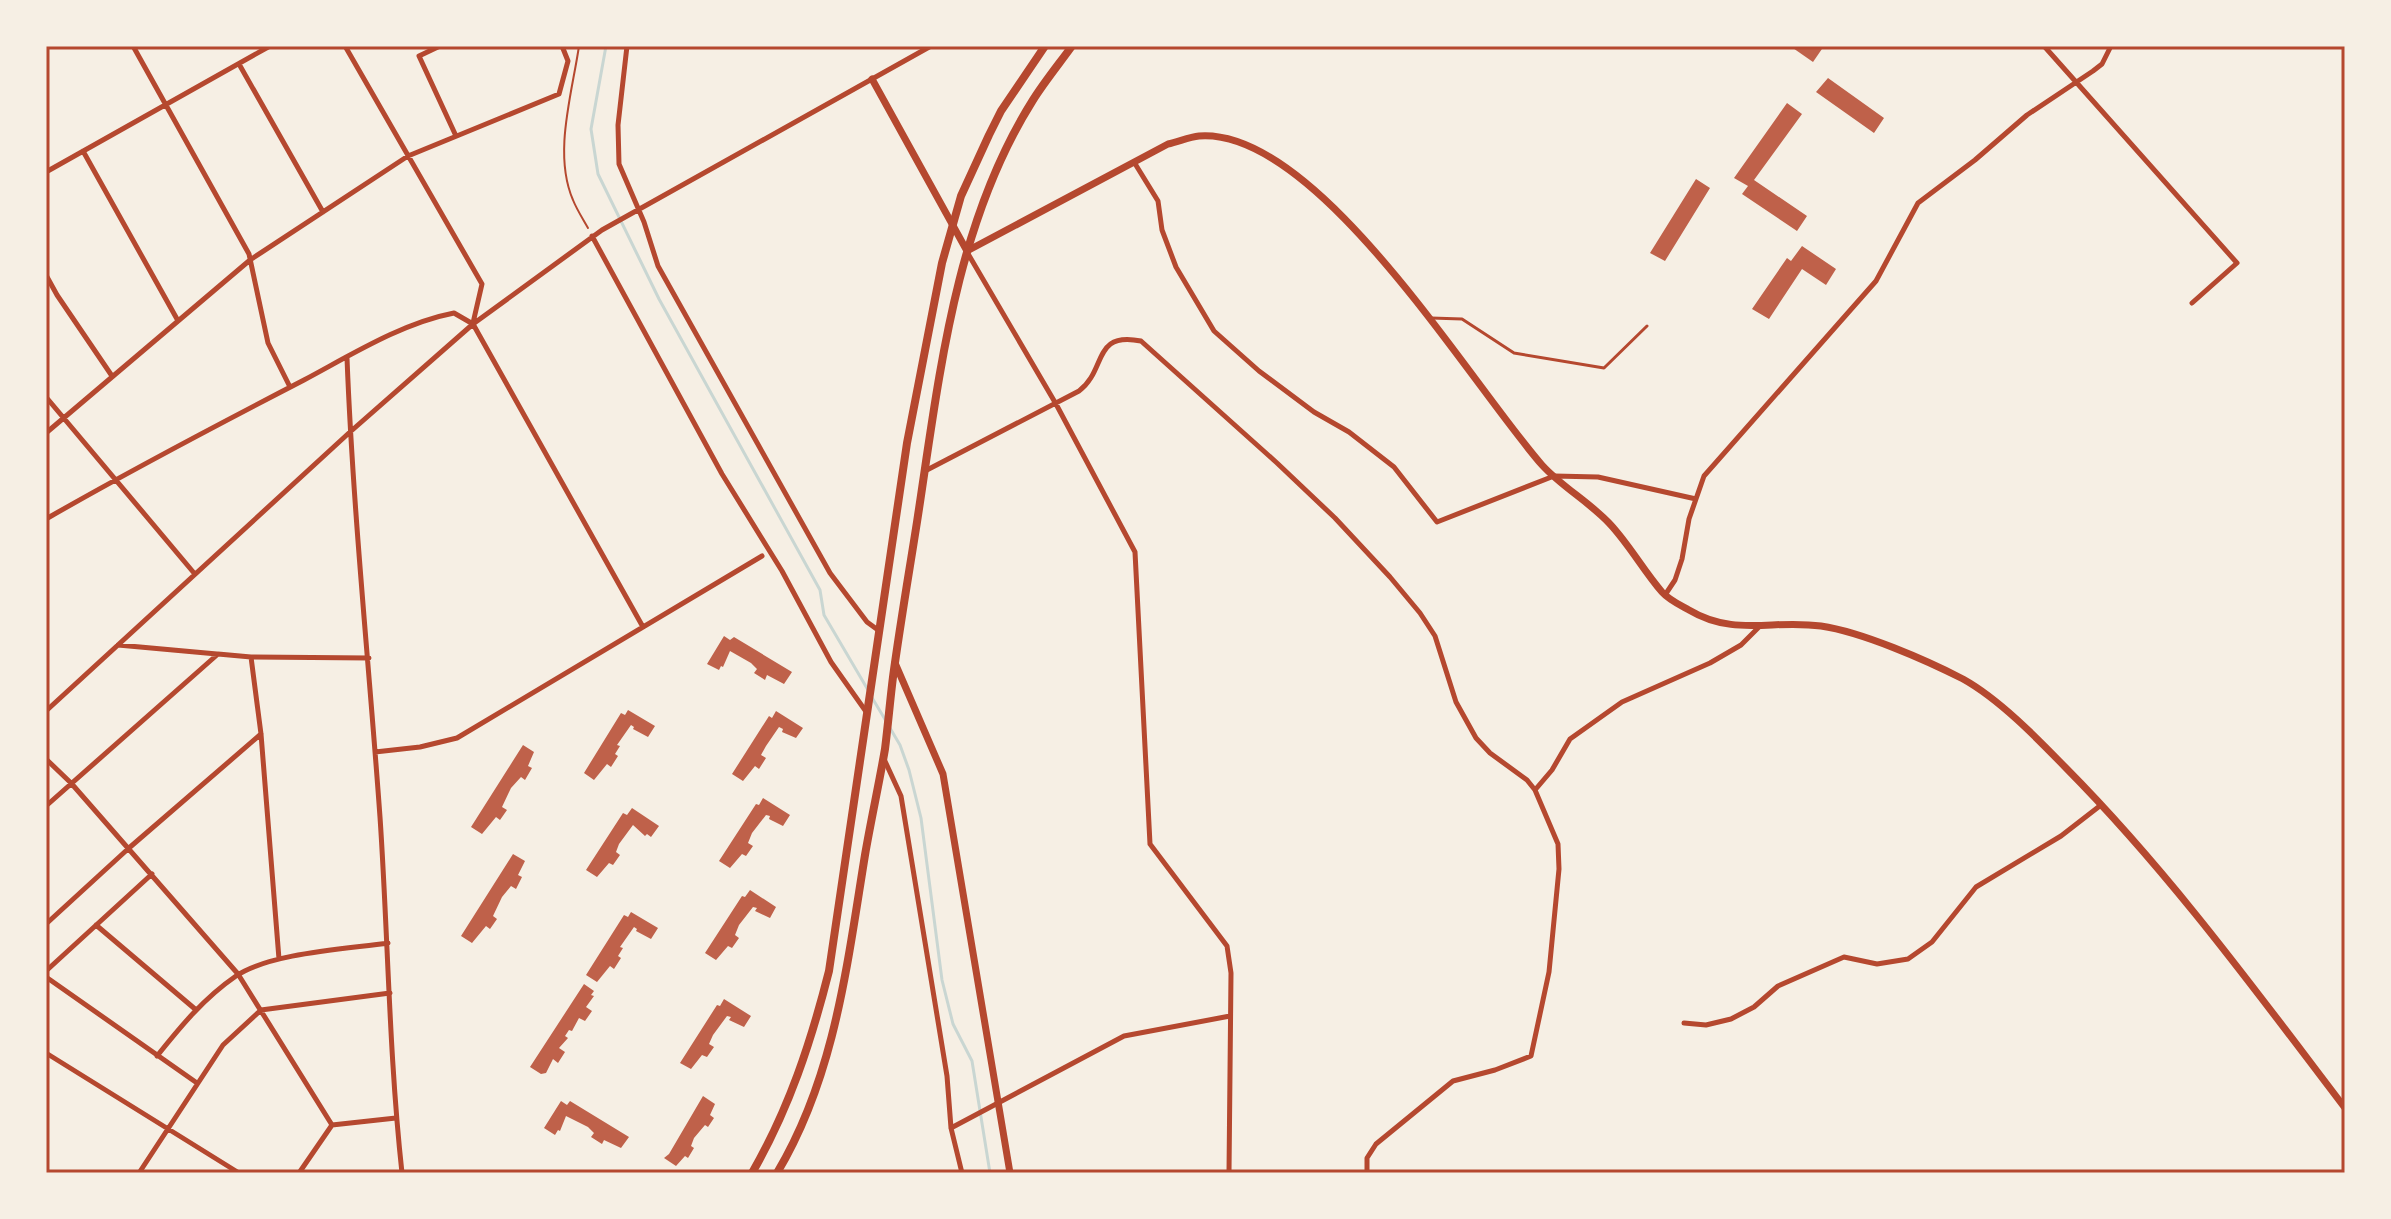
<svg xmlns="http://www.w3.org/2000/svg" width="2391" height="1219" viewBox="0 0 2391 1219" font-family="'Noto Sans',sans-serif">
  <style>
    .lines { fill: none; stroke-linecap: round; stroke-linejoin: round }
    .stream { stroke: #c9d6d2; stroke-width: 3 }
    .building { fill: #bf614a }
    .path { stroke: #b5482f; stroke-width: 2 }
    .service { stroke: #b5482f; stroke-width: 3 }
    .minor { stroke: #b5482f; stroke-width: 5 }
    .tertiary { stroke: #b5482f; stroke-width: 7 }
    .primary { stroke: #b5482f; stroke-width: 8 }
    .neatline { fill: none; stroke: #b5482f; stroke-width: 3 }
  </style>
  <rect width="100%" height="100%" fill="#f6efe4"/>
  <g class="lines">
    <path class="stream" d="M606 46 591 129 598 174 659 299 820 590 824 615 868 690
      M871 696 886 721
      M890 728 900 745 909 770 921 818 942 980 953 1024 972 1061 990 1173"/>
  </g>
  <path class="building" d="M1790 46H1824L1813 62Z
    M1828 78 1884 118 1874 133 1816 92Z
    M1787 103 1802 114 1754 180 1807 216 1797 231 1742 194 1748 186 1734 178Z
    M1696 179 1710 188 1665 261 1650 253Z
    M1802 246 1836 269 1826 285 1802 269 1769 319 1752 309 1787 258 1791 261Z
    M724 636 730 640 734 637 792 672 784 684 767 675 765 680 754 673 757 669 751 663 730 651 723 667 721 666 719 670 707 664Z
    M628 710 655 726 648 737 633 729 634 727 631 725 617 745 620 746 615 754 618 756 611 767 607 764 594 780 584 773 621 713 625 715Z
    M776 711 803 728 796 738 782 732 783 729 779 727 766 746 761 755 766 758 759 769 755 766 743 781 732 774 769 716 772 718Z
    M523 745 534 752 528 766 532 768 525 780 521 777 511 788 502 807 507 810 500 820 496 817 482 834 471 827Z
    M763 798 790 815 783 826 769 819 770 816 766 815 752 833 748 843 753 846 746 856 742 854 730 868 719 861 756 804 759 805Z
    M632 808 659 826 651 837 647 834 645 836 633 825 619 844 616 852 620 855 613 865 609 863 597 877 586 870 623 813 627 815Z
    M513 854 525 861 518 875 522 877 516 889 511 886 502 897 493 916 497 919 490 929 486 926 472 943 461 936Z
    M750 890 776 907 770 918 755 911 757 908 753 907 739 925 735 935 739 938 732 948 728 946 716 960 705 953 742 896 745 897Z
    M631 912 658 928 651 939 636 931 637 929 634 927 620 947 623 948 618 956 621 958 614 969 610 966 597 982 586 975 624 915 628 917Z
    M584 984 594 991 591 995 594 996 586 1007 592 1011 585 1021 579 1018 572 1031 569 1030 565 1036 568 1038 559 1048 565 1052 558 1063 553 1059 546 1073 541 1074 530 1067Z
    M724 999 751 1016 744 1027 729 1020 731 1017 727 1016 713 1035 709 1044 714 1047 707 1057 702 1055 691 1069 680 1063 717 1005 720 1006Z
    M703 1096 715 1104 710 1115 714 1118 708 1127 705 1125 694 1138 691 1146 694 1148 688 1158 685 1156 676 1166 664 1158 669 1154Z
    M561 1101 567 1105 570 1101 629 1137 621 1148 604 1140 602 1144 591 1137 594 1133 588 1127 566 1116 560 1131 558 1130 555 1135 544 1128Z"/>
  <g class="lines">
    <path class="path" d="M579 46C572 94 553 154 573 200 577 210 583 219 588 228"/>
    <path class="service" d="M1431 318 1462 319 1514 353 1604 368 1647 326"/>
    <path class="minor" d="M133 46 249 254 268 343 290 387
      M345 46 482 284 473 323
      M440 46 419 56 456 136
      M627 46 618 125 619 164 644 222 658 266 830 573 867 622 878 630
      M2044 46 2237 263 2192 303
      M239 64 323 212
      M83 151 177 319
      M1134 162 1158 201 1162 230 1176 267 1214 331 1259 371 1314 412 1349 432 1394 467 1437 522 1554 476 1598 477 1696 499
      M46 172 270 46
      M592 236 722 474 782 571 831 662 867 713
      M967 252 1056 404 1135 552 1150 844 1227 946 1231 973 1229 1173
      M46 275 57 295 112 376
      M347 358C353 511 369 664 380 817 388 935 389 1055 402 1173
      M46 397 194 573
      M46 433 250 260 408 156 559 94 568 61 562 46
      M925 471 1079 391C1107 370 1092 331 1141 341L1277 463 1335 518 1390 577 1420 613 1435 636 1456 702 1476 738 1490 753 1527 780 1535 790 1558 844 1559 869 1549 972 1531 1056 1495 1070 1453 1081 1376 1144 1367 1158V1173
      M46 519C131 470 217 425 304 380 351 355 402 323 454 313L473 324 643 627
      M1665 595 1675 580 1682 559 1689 519 1704 476 1876 281 1918 203 1975 160 2027 115 2093 71 2102 64 2111 46
      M118 645 217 654
      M251 657 261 734 279 959
      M46 711 350 432 473 324 602 230 931 46
      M375 752 420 747 457 738 762 556
      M46 759 71 783 238 974 332 1125 396 1118
      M884 759 901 796 947 1076 951 1128 962 1173
      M1535 790 1552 770 1570 739 1622 702 1710 663 1741 645 1759 627
      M46 806 218 654 251 657 369 658
      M46 924 129 848 261 734
      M96 925 195 1009
      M46 971 152 874
      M46 977 197 1083
      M1684 1023 1706 1025 1731 1019 1754 1007 1778 986 1844 957 1877 964 1908 959 1932 942 1976 887 2061 836 2101 805
      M46 1053 239 1173
      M157 1056C181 1026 204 998 236 976 270 953 346 949 388 943
      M951 1128 1124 1036 1230 1016
      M139 1173 223 1045 261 1010 390 993
      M299 1173 332 1125"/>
    <path class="tertiary" d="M872 79 967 251 1168 144C1178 142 1189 137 1199 136 1317 127 1470 383 1542 465 1562 487 1588 501 1609 523 1629 544 1643 570 1662 592 1669 600 1680 605 1689 610 1734 637 1773 619 1821 626 1862 632 1926 660 1963 679 1999 699 2037 738 2066 768 2169 872 2256 991 2345 1108
      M895 663 943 774 1010 1173"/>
    <path class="primary" d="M752 1173C789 1109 811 1042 829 971L907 443 942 263 961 196 989 135 1001 111 1045 46
      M777 1173C835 1076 847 965 865 855 871 820 879 784 885 749 888 725 890 701 893 677 900 625 909 573 917 522 939 379 954 225 1033 100 1045 81 1059 64 1072 46"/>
  </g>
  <rect width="2391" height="1219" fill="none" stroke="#f6efe4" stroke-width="96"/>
  <rect x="48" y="48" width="2295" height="1123" class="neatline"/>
</svg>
